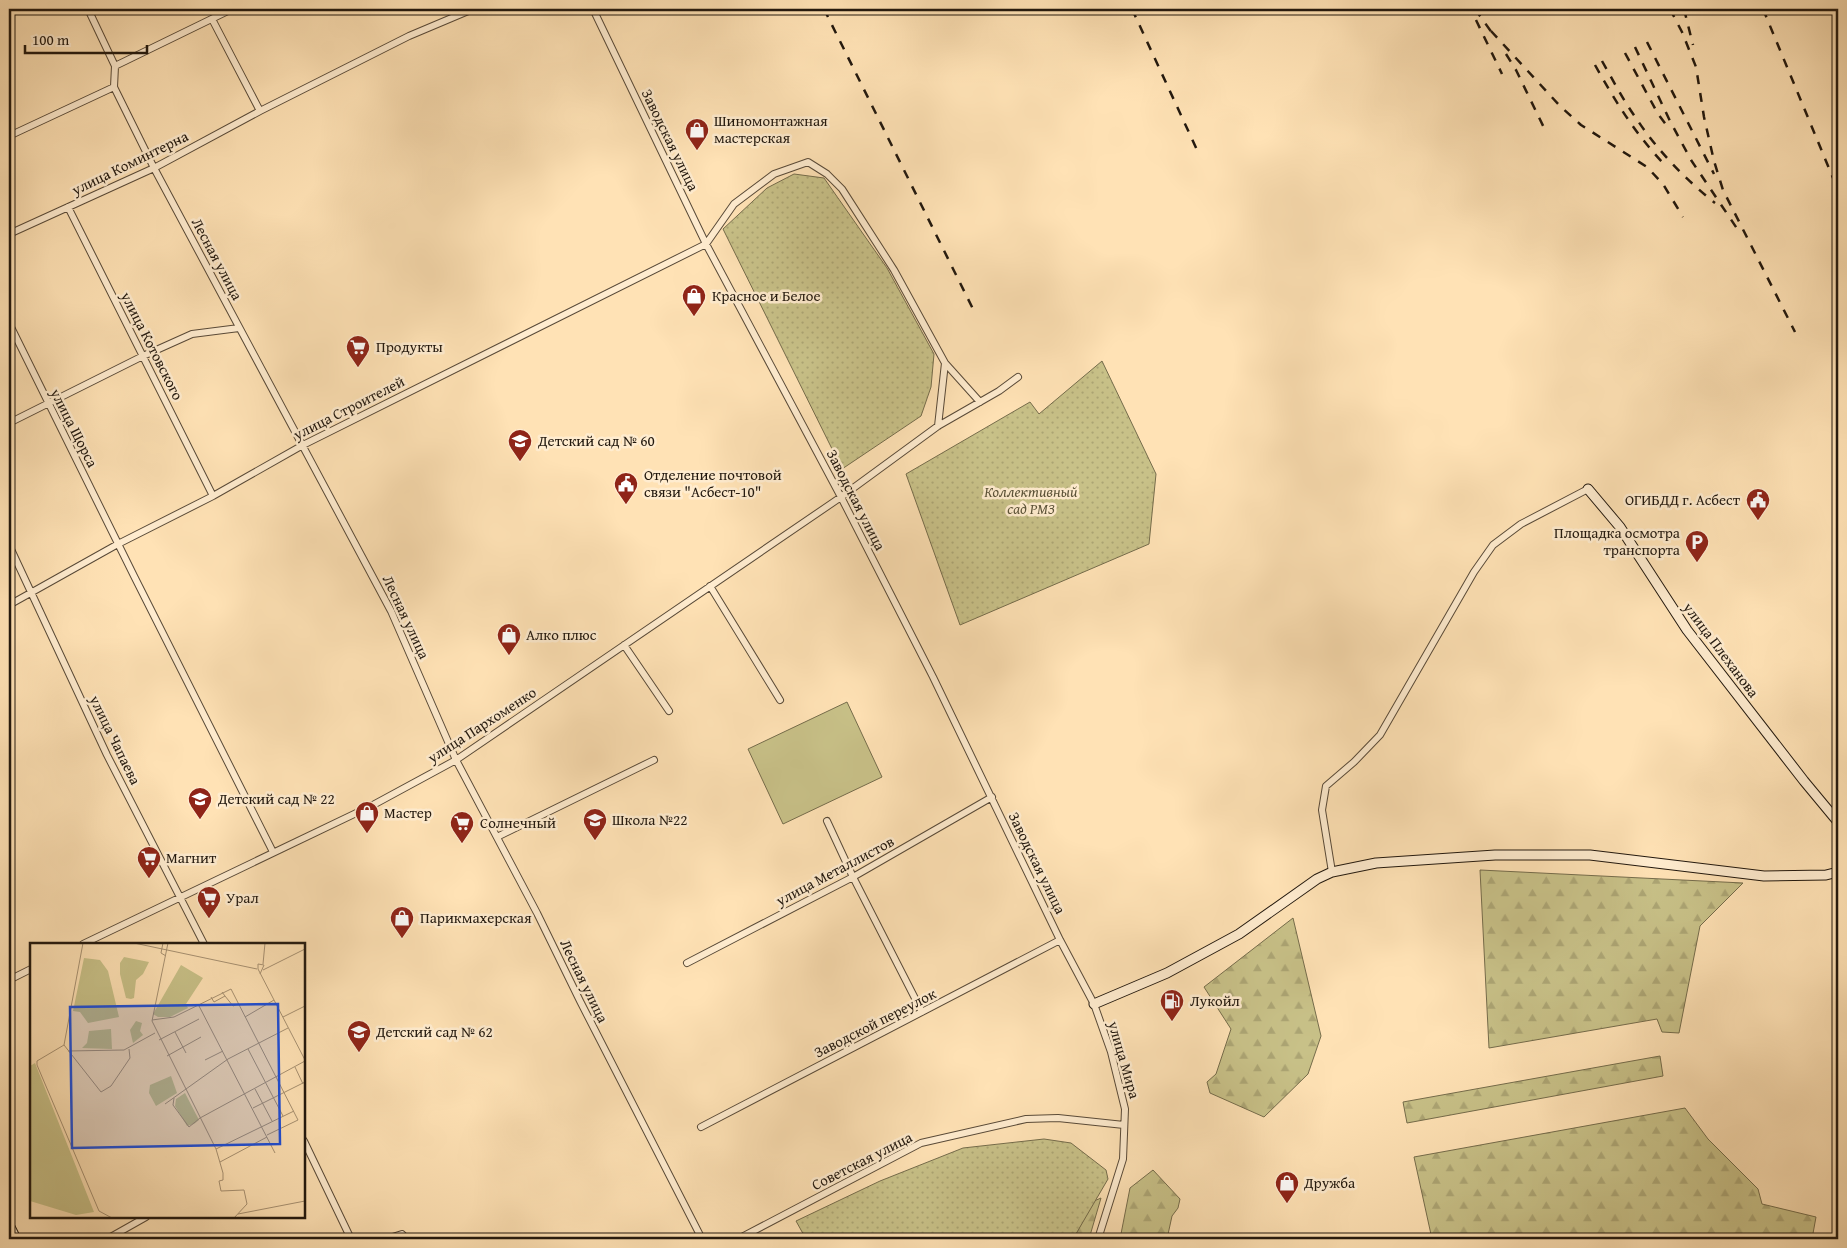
<svg xmlns="http://www.w3.org/2000/svg" width="1847" height="1248" viewBox="0 0 1847 1248" font-family="'Gentium Book Plus',serif">
  <style>
    .forest { fill: url(#forest-firs); stroke: #756c4b }
    .garden { fill: url(#garden-dots); stroke: #756c4b }
    .pitch { fill: #c8c188; stroke: #756c4b }
    .lines { fill: none; stroke-linecap: round; stroke-linejoin: round }
    .street-casing { stroke: #594a38; stroke-width: 8 }
    .secondary-casing { stroke: #22180e; stroke-width: 11 }
    .street { stroke: #ffeccf; stroke-width: 6 }
    .secondary { stroke: #ffeccf; stroke-width: 9 }
    .rail { stroke: #22180e; stroke-width: 2.5; stroke-dasharray: 9 9; stroke-linecap: butt }
    .labels { text-anchor: middle; stroke-width: 5; stroke-linejoin: round; paint-order: stroke }
    .poi-label { font-size: 15px; fill: #22180e; stroke: #ffeccf; text-anchor: start }
    .street-label { font-size: 15px; fill: #22180e; stroke: #ffeccf }
    .park-label { font-size: 15px; font-style: italic; fill: #5c5339; stroke: #ffeccf }
    .inset-road { fill: none; stroke: #a79172; stroke-width: 1 }
    .view { fill: #1d4ed8; fill-opacity: 0.15; stroke: #1d4ed8; stroke-width: 2.5 }
    .inset-edge { fill: none; stroke: #22180e; stroke-width: 2.5 }
  </style>
  <defs>
    <pattern id="forest-firs" width="22" height="20" patternUnits="userSpaceOnUse" patternTransform="scale(1.25)"><rect width="22" height="20" fill="#c8c188"/><path d="M5 1l3.5 6h-7zM16 11l3.5 6h-7z" fill="#aca574"/></pattern>
    <pattern id="garden-dots" width="8" height="8" patternUnits="userSpaceOnUse" patternTransform="scale(1.25)"><rect width="8" height="8" fill="#c8c188"/><path d="M2 2h.1M6 6h.1" fill="none" stroke="#aca574" stroke-width="1.8" stroke-linecap="round"/></pattern>
  </defs>
  <rect width="100%" height="100%" fill="#ffe2b5"/>
  <filter id="stains"><feTurbulence type="fractalNoise" baseFrequency=".004" numOctaves="4"/><feColorMatrix values="0 0 0 0 .2 0 0 0 0 .09 0 0 0 0 .02 0 0 0 .5 -.17"/></filter>
  <radialGradient id="worn" r=".72"><stop offset=".6" stop-color="#630" stop-opacity="0"/><stop offset="1" stop-color="#630" stop-opacity=".3"/></radialGradient>
  <path class="forest" d="M1480 870 1743 883 1700 926 1679 1033 1662 1032 1657 1019 1489 1048Z
    M1293 918 1321 1036 1308 1074 1264 1117 1210 1093 1207 1082 1216 1074 1231 1029 1204 987Z
    M1660 1056 1663 1076 1407 1123 1403 1102Z
    M1685 1108 1708 1139 1758 1189 1762 1204 1816 1217 1812 1239H1432L1414 1157Z
    M1153 1170 1180 1199 1178 1208 1172 1216 1167 1239H1120L1130 1188Z
    M1101 1198 1089 1239H1073L1094 1201Z"/>
  <path class="garden" d="M794 174 824 178 887 268 934 354 931 387 921 416 842 469 723 229 767 188Z
    M1102 361 1156 474 1149 544 960 625 906 474 1030 402 1039 414Z
    M1044 1139 1071 1143 1106 1170 1108 1179 1073 1239H806L796 1221 880 1181 963 1148Z"/>
  <path class="pitch" d="M847 702 882 777 783 824 748 749Z"/>
  <g class="lines">
    <g class="street-casing">
      <path id="street" d="M88 9 115 66 114 87 154 168 391 611 456 760 537 913 580 1001 702 1239
        M593 9 706 244 841 497 933 677 1060 940 1094 1004 1111 1052 1125 1109 1123 1159 1098 1239
        M212 19 260 111
        M115 66 232 9
        M9 136 114 87
        M68 207 213 496
        M9 234 154 168 260 111 409 36 473 9
        M9 323 134 576 273 852
        M945 363 980 402
        M9 423 143 356 192 334 239 328
        M9 545 107 755 204 944
        M710 586 780 700
        M9 605 118 544 213 496 303 445 706 244 734 204 774 174 808 162 827 174 842 189 894 270 945 363 938 426
        M624 645 669 711
        M827 821 853 877 922 1012
        M497 837 654 760
        M1332 872 1322 810 1326 786 1354 762 1380 735 1474 572 1493 545 1521 524 1588 489
        M83 944 373 805 456 760 841 497 938 426 999 391 1018 377
        M687 963 853 877 992 797
        M9 980 31 969
        M701 1127 1060 940
        M304 1141 351 1239
        M107 1239 146 1217
        M386 1239 402 1234 407 1239
        M738 1239 921 1143 1026 1119 1058 1118 1124 1125"/>
    </g>
    <g class="secondary-casing">
      <path id="secondary" d="M1588 489 1620 527 1687 630 1804 781 1838 822
        M1094 1004 1167 973 1239 934 1317 879 1332 872 1376 863 1495 855H1590L1764 876 1826 875 1838 872
        M9 1225 16 1239
        M1837 1239 1838 1233"/>
    </g>
    <use href="#street" class="street"/>
    <use href="#secondary" class="secondary"/>
    <path class="rail" d="M824 9 973 309
      M1132 9 1198 152
      M1475 9 1495 37
      M1670 9 1682 32 1696 67 1704 117 1714 161 1723 190 1795 332
      M1684 9 1693 45
      M1763 9 1838 190
      M1476 20 1502 74
      M1491 31 1560 106 1581 125 1647 167 1663 184 1683 217
      M1647 42 1714 174
      M1635 47 1670 121 1691 160 1738 230
      M1625 53 1658 114 1667 126
      M1506 54 1516 70 1547 134
      M1602 61C1613 80 1623 100 1636 118 1657 150 1685 179 1715 203
      M1595 65C1615 101 1636 135 1665 165"/>
  </g>
  <defs>
    <g id="shop-pin" transform="scale(1.25)"><path d="M0 17L-7.5 6A9.5 9.5 0 1 1 7.5 6Z" fill="#8f2418" stroke="#ffeccf"/><path d="M-5-2.5h2.3a2.7 3.5 0 0 1 5.4 0H5L5.5 6h-11ZM-1.5-2.5h3a1.5 2.3 0 0 0-3 0Z" fill="#fff"/></g>
    <g id="supermarket-pin" transform="scale(1.25)"><path d="M0 17L-7.5 6A9.5 9.5 0 1 1 7.5 6Z" fill="#8f2418" stroke="#ffeccf"/><path d="M-6-5.5h2.5l.6 2H6L4.5 2H-2.5L-4.4-4H-6ZM-1.5 3.2a1.3 1.3 0 1 0 .1 0ZM3 3.2a1.3 1.3 0 1 0 .1 0Z" fill="#fff"/></g>
    <g id="school-pin" transform="scale(1.25)"><path d="M0 17L-7.5 6A9.5 9.5 0 1 1 7.5 6Z" fill="#8f2418" stroke="#ffeccf"/><path d="M0-5L7-2L0 1L-7-2ZM-4 1L0 2.5L4 1V4Q0 6-4 4Z" fill="#fff"/></g>
    <g id="civic-pin" transform="scale(1.25)"><path d="M0 17L-7.5 6A9.5 9.5 0 1 1 7.5 6Z" fill="#8f2418" stroke="#ffeccf"/><path d="M-.6-6.5H3V-4.5H.6V-3L4-1V1h2V6H-6V1h2V-1L-.6-3ZM-1.2 2.5V6h2.4V2.5Z" fill="#fff"/></g>
    <g id="parking-pin" transform="scale(1.25)"><path d="M0 17L-7.5 6A9.5 9.5 0 1 1 7.5 6Z" fill="#8f2418" stroke="#ffeccf"/><path d="M-3.5-5.5H1a3.5 3.5 0 0 1 0 7H-1V5.5H-3.5ZM-1-3.4V-.6H.8a1.4 1.4 0 0 0 0-2.8Z" fill="#fff"/></g>
    <g id="fuel-pin" transform="scale(1.25)"><path d="M0 17L-7.5 6A9.5 9.5 0 1 1 7.5 6Z" fill="#8f2418" stroke="#ffeccf"/><path d="M-5.5-6h7V0h2V4h1.3V-2.5L3-4.5l.8-.8L6-3V5H2.5V1h-1V6h-7ZM-4.2-4.7v3.2H.2V-4.7Z" fill="#fff"/></g>
  </defs>
  <g fill-rule="evenodd">
    <use href="#shop-pin" x="697" y="130"/>
    <use href="#shop-pin" x="694" y="296"/>
    <use href="#supermarket-pin" x="358" y="347"/>
    <use href="#school-pin" x="520" y="441"/>
    <use href="#civic-pin" x="626" y="484"/>
    <use href="#civic-pin" x="1758" y="500"/>
    <use href="#parking-pin" x="1697" y="542"/>
    <use href="#shop-pin" x="509" y="635"/>
    <use href="#school-pin" x="200" y="799"/>
    <use href="#shop-pin" x="367" y="813"/>
    <use href="#school-pin" x="595" y="820"/>
    <use href="#supermarket-pin" x="462" y="823"/>
    <use href="#supermarket-pin" x="149" y="858"/>
    <use href="#supermarket-pin" x="209" y="898"/>
    <use href="#shop-pin" x="402" y="918"/>
    <use href="#fuel-pin" x="1172" y="1001"/>
    <use href="#school-pin" x="359" y="1032"/>
    <use href="#shop-pin" x="1287" y="1183"/>
  </g>
  <g class="labels">
    <g class="poi-label">
      <text x="714" y="126">Шиномонтажная<tspan x="714" dy="17">мастерская</tspan></text>
      <text x="712" y="301">Красное и Белое</text>
      <text x="376" y="352">Продукты</text>
      <text x="538" y="446">Детский сад № 60</text>
      <text x="644" y="480">Отделение почтовой<tspan x="644" dy="17">связи "Асбест-10"</tspan></text>
      <text x="1740" y="505" text-anchor="end">ОГИБДД г. Асбест</text>
      <text x="1680" y="538" text-anchor="end">Площадка осмотра<tspan x="1680" dy="17">транспорта</tspan></text>
      <text x="526" y="640">Алко плюс</text>
      <text x="218" y="804">Детский сад № 22</text>
      <text x="384" y="818">Мастер</text>
      <text x="612" y="825">Школа №22</text>
      <text x="480" y="828">Солнечный</text>
      <text x="166" y="863">Магнит</text>
      <text x="226" y="903">Урал</text>
      <text x="420" y="923">Парикмахерская</text>
      <text x="1190" y="1006">Лукойл</text>
      <text x="376" y="1037">Детский сад № 62</text>
      <text x="1304" y="1188">Дружба</text>
    </g>
    <g class="street-label">
      <text transform="translate(670 140) rotate(64)" y="5">Заводская улица</text>
      <text transform="translate(130 163) rotate(-26)" y="5">улица Коминтерна</text>
      <text transform="translate(217 259) rotate(62)" y="5">Лесная улица</text>
      <text transform="translate(152 346) rotate(63)" y="5">улица Котовского</text>
      <text transform="translate(349 408) rotate(-27)" y="5">улица Строителей</text>
      <text transform="translate(74 428) rotate(63)" y="5">улица Щорса</text>
      <text transform="translate(856 500) rotate(63)" y="5">Заводская улица</text>
      <text transform="translate(406 617) rotate(65)" y="5">Лесная улица</text>
      <text transform="translate(1721 650) rotate(53)" y="5">улица Плеханова</text>
      <text transform="translate(482 725) rotate(-33)" y="5">улица Пархоменко</text>
      <text transform="translate(115 740) rotate(64)" y="5">улица Чапаева</text>
      <text transform="translate(1037 863) rotate(64)" y="5">Заводская улица</text>
      <text transform="translate(835 871) rotate(-28)" y="5">улица Металлистов</text>
      <text transform="translate(584 981) rotate(64)" y="5">Лесная улица</text>
      <text transform="translate(875 1023) rotate(-27)" y="5">Заводской переулок</text>
      <text transform="translate(1124 1060) rotate(74)" y="5">улица Мира</text>
      <text transform="translate(862 1161) rotate(-27)" y="5">Советская улица</text>
    </g>
    <g class="park-label">
      <text x="1031" y="497">Коллективный<tspan x="1031" dy="17">сад РМЗ</tspan></text>
    </g>
  </g>
  <g transform="translate(30 943)">
    <rect width="275" height="275" fill="#ffe2b5"/>
    <path d="M94 14 119 19 113 31 106 37 104 55 101 56 96 55 90 31V20ZM54 15 70 17 78 28 89 74 58 80 50 69 43 68ZM106 78 112 80 110 88 113 92 103 100 100 87ZM81 86 82 106 52 105 57 100 59 88ZM5 120 64 269 46 272 0 258V123Z" fill="#c8c188"/>
    <path d="M151 22 173 35 156 61 158 65 140 74H128L123 71ZM141 133 147 150 126 163 119 150 120 142ZM155 150 169 177 164 181 157 183 145 163 146 156Z" fill="#c8c188"/>
    <path class="inset-road" d="M53 0 34 102 7 118V122L69 268 82 275M104 0 227 26M133 0 131 10 136 13M138 0 122 78 186 206 193 230V237L189 238 191 248 214 247 217 261 204 275M233 21 235 0M228 26 275 117M228 26V21L234 22 230 31M233 27 275 6M195 53 203 63 208 61M181 54 184 59 195 53 192 49M168 61 245 210M215 74 244 57M253 74 275 63M122 77 144 74 201 46 268 177M145 89 156 110M129 97 169 76M34 102 71 149 81 143 100 115 99 106M218 106 253 173M38 108 94 107 125 90M137 113 171 94M175 117 193 108M265 124 273 141M225 146 242 178M144 155 143 162 159 184 170 175 275 118M135 161 198 116 258 85M223 165 275 139M237 192 268 177M186 206 264 168M190 219 237 194M208 271 275 258"/>
    <path class="view" d="M248 61 250 201 42 205 40 64Z"/>
    <rect width="275" height="275" class="inset-edge"/>
  </g>
  <rect width="1847" height="1248" fill="none" stroke="#ffe2b5" stroke-width="30"/>
  <rect x="10" y="10" width="1827" height="1228" fill="none" stroke="#22180e" stroke-width="2.5"/>
  <rect x="15" y="15" width="1817" height="1218" fill="none" stroke="#22180e"/>
  <path d="M25 45v8h122v-8" fill="none" stroke="#22180e" stroke-width="2.5"/>
  <text x="32" y="45" font-size="15" fill="#22180e" stroke="#ffeccf" stroke-width="4" paint-order="stroke">100 m</text>
  <rect width="100%" height="100%" filter="url(#stains)"/>
  <rect width="100%" height="100%" fill="url(#worn)"/>
</svg>
